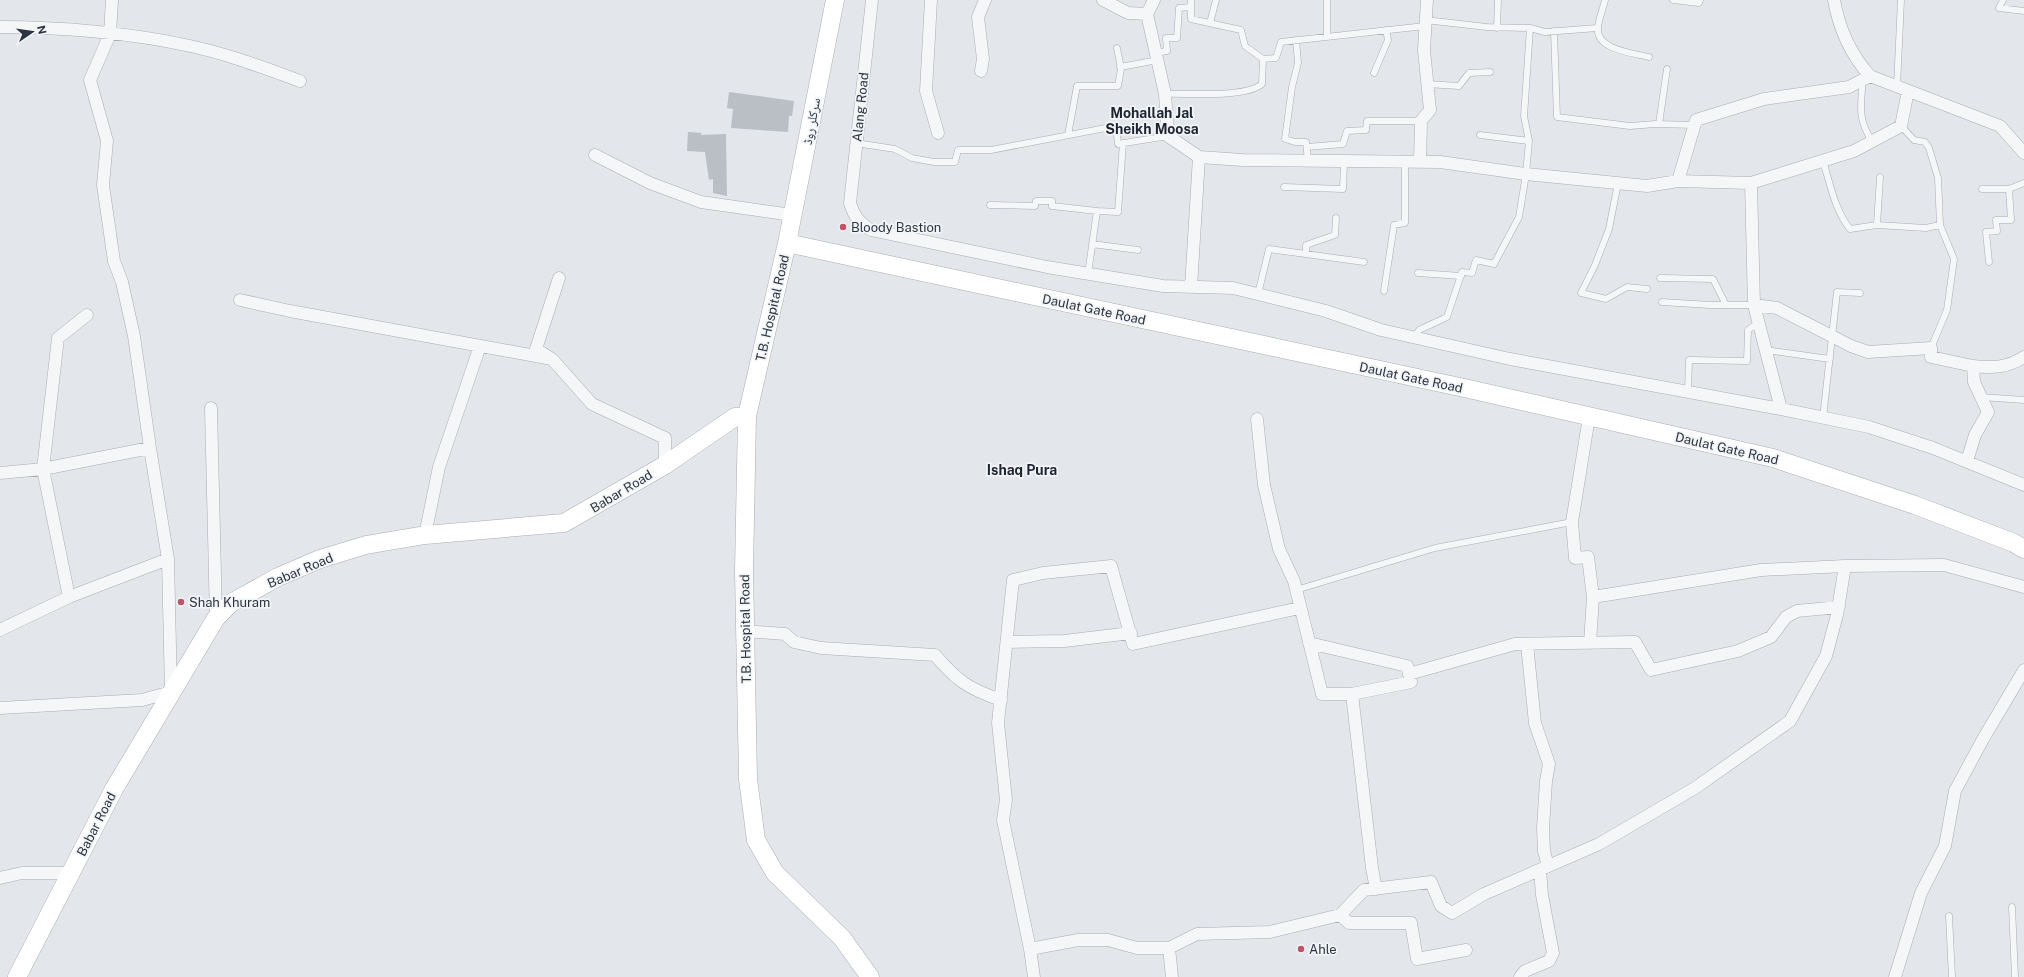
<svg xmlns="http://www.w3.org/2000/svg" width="2024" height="977" viewBox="0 0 2024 977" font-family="'Public Sans','Noto Naskh Arabic',sans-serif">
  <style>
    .building { fill: #babfc6 }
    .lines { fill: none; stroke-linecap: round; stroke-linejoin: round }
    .lane-casing { stroke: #a8adb4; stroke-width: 7 }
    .street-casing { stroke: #a8adb4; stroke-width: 13 }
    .secondary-casing { stroke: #a8adb4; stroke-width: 19 }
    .lane { stroke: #f5f6f8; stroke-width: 6 }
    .street { stroke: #f5f6f8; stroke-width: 12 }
    .secondary { stroke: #fff; stroke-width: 18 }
    .poi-dot { fill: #c65067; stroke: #f2f5f7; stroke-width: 1.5 }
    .labels { text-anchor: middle; stroke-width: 3.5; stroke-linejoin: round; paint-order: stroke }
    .street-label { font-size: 13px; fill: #2c3441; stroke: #f2f5f7 }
    .poi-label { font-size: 13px; fill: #2c3441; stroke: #f2f5f7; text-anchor: start }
    .neighbourhood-label { font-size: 14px; font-weight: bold; fill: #1e2532; stroke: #f2f5f7 }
  </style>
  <rect width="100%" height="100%" fill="#e3e6ea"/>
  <path class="building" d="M729 92 794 101 792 116H789L788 132 731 128 733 109 727 108Z
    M688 132 702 133 701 135 726 134 727 196 713 193V179L709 180 705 152 687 151Z"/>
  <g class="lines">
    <g class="lane-casing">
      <path id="lane" d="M1191 0V19L1241 30 1245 46 1263 59
        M1327 0V37
        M1605 0C1603 9 1599 18 1598 27 1595 50 1633 53 1649 57
        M1673 0 1699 3 1700 0
        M2003 0 1999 8 2024 11
        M1425 20 1487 27 1530 28 1545 32 1597 28
        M1210 23 1216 0
        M1497 28 1498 0
        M1554 31 1557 117 1630 126 1655 124 1695 125
        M1296 40 1298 63 1292 87 1285 139 1295 142H1306L1308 161
        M1156 53 1167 51 1166 38H1177L1179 8 1191 7
        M1120 67 1158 60
        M1374 73 1388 40 1386 30
        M1863 79C1861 104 1857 119 1872 141
        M1427 84 1459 86 1469 73 1490 72
        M1897 86 1901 0
        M1165 94C1188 93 1246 98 1262 84L1263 59 1276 58 1281 42 1425 26
        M1659 124 1667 69
        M1901 126 1914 140 1925 142 1929 148 1938 178 1940 225 1954 259 1947 310 1931 348
        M1068 135 1077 86H1118L1121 69 1117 48
        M1480 135 1529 141
        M856 143 895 149 912 158 934 162H955L958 150H991L1116 126 1118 144 1168 136
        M1307 147 1343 144 1347 131 1366 130 1367 121H1421
        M1823 161C1830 183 1835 211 1850 229L1877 225 1926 228 1940 225
        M1618 183 1609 229 1595 265 1581 293 1606 299 1627 287 1647 289
        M1284 187 1343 189 1344 162
        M1982 189H2009L2024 183
        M990 205 1035 206 1036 201H1052V206L1097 211
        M1877 225 1880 177
        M1092 244 1138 250
        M1306 254V245L1335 235 1336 218
        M1989 262 1986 232 1997 231 1996 220H2011L2009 189
        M1418 273 1461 276
        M1088 274 1097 211 1118 212 1123 143
        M1660 278 1713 279 1726 305
        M1384 291 1394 225 1405 223V162
        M1258 294 1269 249 1364 262
        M1662 302 1710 305H1754
        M1414 338 1419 330 1447 317 1462 272 1472 273 1476 260 1494 264 1519 217 1526 174 1529 141 1524 116 1530 28
        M1765 350 1830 359
        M1688 392 1689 360 1747 361 1748 330 1758 323
        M1981 397 2024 400
        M1823 418 1837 292 1860 293
        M1296 590 1435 548 1572 522
        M2012 907 2015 977
        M1949 916 1952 977"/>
    </g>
    <g class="street-casing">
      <path id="street" d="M872 0 850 203C854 216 859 223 871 230L1047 267 1163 286 1233 288 1326 311 1381 330 1510 359 1781 409 1869 427 1933 448 2024 485
        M931 0 926 91 938 133
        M1103 0 1128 13 1147 14
        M1154 0 1147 14 1165 94 1168 136 1199 157
        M1834 0C1839 28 1851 55 1870 76L2000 126 2024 153
        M0 27C60 27 132 33 190 46 228 54 264 68 300 81
        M981 71 983 59 978 17 985 0
        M595 155 650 183 701 202 792 215
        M1420 162 1421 121 1430 110 1424 50 1427 0
        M1678 181 1696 120 1764 99 1849 87 1870 76
        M1751 183 1754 305 1781 409
        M559 278 536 349 552 359 592 404 665 438V465
        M1191 287 1199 157 1243 160 1440 162 1526 174 1647 186 1678 181 1751 183 1854 151 1901 126 1908 91
        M240 300 290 311 552 359
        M1754 305 1777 308 1851 346 1868 352 1931 348V357L1973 366 1974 382 1988 412 1975 435 1967 461
        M1973 366C1992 368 2007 368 2024 357
        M211 408 216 618
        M1589 417 1572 522 1575 558 1588 557 1593 597 1590 643
        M1257 419 1264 485 1279 549 1294 581 1322 694H1352L1411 682 1407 666 1309 643
        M0 473 43 469 150 448
        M425 535 439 467 480 346
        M69 597 43 469 58 338 87 315
        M1593 597 1761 570 1845 566 1944 565 2024 587
        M0 630 69 597 168 559
        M744 631 785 634 794 642 821 648 935 655C957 681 969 689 1001 700
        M1007 642 1064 641 1131 633
        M1527 644 1535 723 1549 764 1546 781 1543 828 1544 851 1548 866
        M1409 674 1515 644 1635 642 1651 670 1738 651 1771 637 1786 617 1797 611 1839 607
        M1352 694 1372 868 1376 889
        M0 708 142 700 171 692 168 559 150 448 134 336 122 282 114 261 103 185 107 141 90 80 110 34 112 0
        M0 878 22 873H72
        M1340 915 1349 923H1411L1417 959 1466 950
        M1169 948 1172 977
        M1030 949 1078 940H1108L1137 948H1169L1197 934 1270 932 1340 915 1364 890 1431 882 1441 906 1452 913 1484 894 1599 844 1695 788 1790 721 1826 656 1837 615 1845 566
        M1034 977 1030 949 1003 820 1006 800 998 723 1013 580 1043 573 1111 566 1133 644 1300 608
        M1520 977 1525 971 1549 961 1553 953 1542 895 1540 870
        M1895 977 1921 893 1945 846 1955 791 1983 739 2024 670"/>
    </g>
    <g class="secondary-casing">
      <path id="secondary" d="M835 0 787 243 747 416 744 571 748 779 756 840 775 873 842 938 870 977
        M787 243 1469 389 1773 458 1915 505 2014 543 2024 549
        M17 977 114 789 216 618 231 603 278 577 320 559 366 545 425 535 564 523 665 465 735 417 747 416"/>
    </g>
    <use href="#lane" class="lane"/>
    <use href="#street" class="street"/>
    <use href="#secondary" class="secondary"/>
  </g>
  <g class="poi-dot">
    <circle cx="843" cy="227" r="4"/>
    <circle cx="181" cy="602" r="4"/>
    <circle cx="1301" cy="949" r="4"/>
  </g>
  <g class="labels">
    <g class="street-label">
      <text transform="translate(860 107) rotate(-84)" y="5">Alang Road</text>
      <text transform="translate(811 121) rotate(-79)" y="5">سرکلر روڈ</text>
      <text transform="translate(772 308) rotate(-77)" y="5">T.B. Hospital Road</text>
      <text transform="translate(1094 309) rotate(12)" y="5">Daulat Gate Road</text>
      <text transform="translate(1411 377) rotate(12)" y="5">Daulat Gate Road</text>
      <text transform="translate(1727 448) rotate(13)" y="5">Daulat Gate Road</text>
      <text transform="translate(621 491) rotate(-31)" y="5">Babar Road</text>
      <text transform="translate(300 570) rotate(-23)" y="5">Babar Road</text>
      <text transform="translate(745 629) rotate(-91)" y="5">T.B. Hospital Road</text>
      <text transform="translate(96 824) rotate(-63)" y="5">Babar Road</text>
    </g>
    <g class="poi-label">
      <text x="851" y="232">Bloody Bastion</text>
      <text x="189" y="607">Shah Khuram</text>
      <text x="1309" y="954">Ahle</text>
    </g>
    <g class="neighbourhood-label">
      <text x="1152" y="118">Mohallah Jal<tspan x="1152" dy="16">Sheikh Moosa</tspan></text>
      <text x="1022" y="475">Ishaq Pura</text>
    </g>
  </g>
  <g transform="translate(32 32) rotate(77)" stroke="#f2f5f7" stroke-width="3" paint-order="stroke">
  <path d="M0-3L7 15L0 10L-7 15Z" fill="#2c3441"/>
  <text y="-6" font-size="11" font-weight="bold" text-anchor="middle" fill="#2c3441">N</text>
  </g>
</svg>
